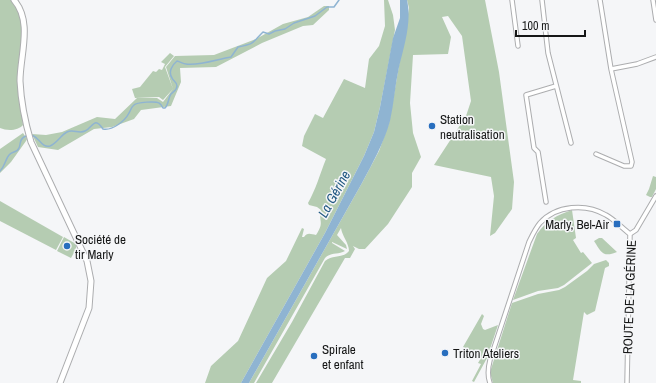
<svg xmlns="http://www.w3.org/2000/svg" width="656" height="383" viewBox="0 0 656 383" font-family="'Archivo Narrow',sans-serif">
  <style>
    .green { fill: #b5ccb2 }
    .water { fill: #8fb4d2 }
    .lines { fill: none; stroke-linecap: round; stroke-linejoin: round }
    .stream { stroke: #8fb4d2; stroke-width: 1.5 }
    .street-casing { stroke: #acadaf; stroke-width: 5.5 }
    .secondary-casing { stroke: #acadaf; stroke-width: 7 }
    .street { stroke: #fff; stroke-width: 3.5 }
    .secondary { stroke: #fff; stroke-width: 5 }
    .poi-dot { fill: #286ebe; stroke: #f5f6f8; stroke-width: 1.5 }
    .labels { text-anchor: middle; stroke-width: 3; stroke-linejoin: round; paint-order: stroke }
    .poi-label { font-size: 13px; fill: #161717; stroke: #f5f6f8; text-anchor: start }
    .street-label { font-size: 13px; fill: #161717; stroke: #f5f6f8 }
    .water-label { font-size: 14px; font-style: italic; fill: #235a83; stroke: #f5f6f8 }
  </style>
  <rect width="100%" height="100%" fill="#f5f6f8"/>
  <path class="green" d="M0 0H11L19 12 22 29 18 81 23 125C18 131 7 131 0 128Z
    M384 0H388L393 15 395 30 380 107 374 132 364 156 325 233 241 383H205L211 366 238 341 267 278 286 261 302 228 304 229 302 237H304C307 232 311 234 316 235 325 221 318 222 321 210L317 207 309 205 308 203C316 189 320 174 326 159L302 146 304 136 315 114 323 118 344 79 365 88 369 59 379 46 385 26Z
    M407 0H485L499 72 514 182 512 209 495 233 490 236 494 196 491 177 434 165 466 116 471 101 462 36 448 16 442 17 451 37 448 54 413 55 410 103 413 133 421 157 412 173V187L388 224 365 249H359L353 246 355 249 350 258H345L272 383H256L292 322 325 261C333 254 343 259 349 251 349 243 342 236 341 228L337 235 346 245 347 249 332 242V243L345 251C338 255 331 252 325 258L254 383H249L362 183 379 151 389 123 409 8Z
    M324 6H329V10L313 25 303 26 262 43 216 67 180 68 181 82 171 106 141 110 134 119 112 127 94 129 58 150 38 147 32 134 46 135 62 132 97 117 115 119 137 98H157L163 102 173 89 166 67 175 56 214 55 256 39 283 24 308 17Z
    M170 53 174 56 165 67 173 89 163 100 159 97 135 98 132 89 140 87 153 71 156 72 159 69 162 70 165 64 161 62Z
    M23 133 27 139 26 141 11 162 0 173V149Z
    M653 176 656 177V189L652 197H650L646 195 649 189Z
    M0 201 63 237 56 250 0 221Z
    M572 210 576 238 573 240 581 253 583 252 592 263 564 285 558 288 538 291 513 300 537 234C546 221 557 215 572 210Z
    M64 237 76 244V249L71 258 57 251Z
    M599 238H602L617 252C603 258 601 252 594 241Z
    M606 260 609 263V266L605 268 595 311 587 315 584 312 573 380 581 381V383H493L491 376V369L512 303 538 294 559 290 565 287 587 271 594 264Z
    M482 314 484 316 481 324 483 329 485 330 498 325 487 358 474 382 472 381 481 364 478 363 481 358 463 347Z"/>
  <path class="water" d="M400 0H407C412 22 404 46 399 67 395 85 394 103 390 121 384 143 372 164 362 183L249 383H241L325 233 364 156 374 132 380 107 393 38 400 18Z"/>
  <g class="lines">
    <path class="stream" d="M0 171C5 166 5 160 9 155 12 151 17 153 19 148 21 144 19 140 24 137 38 129 39 149 50 146 57 143 61 135 67 132 73 129 79 134 85 131 93 128 94 115 103 129 112 131 125 121 129 113 131 110 131 107 134 105 137 102 156 101 159 103 161 104 162 106 163 108H165C169 104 168 98 171 94 174 91 177 90 177 86 177 82 173 81 172 78 168 72 172 65 177 61 181 62 183 64 186 64 199 66 218 59 231 57L238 47C255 44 252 43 263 32L269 34 275 31 285 29 294 23 315 16 327 7H334L339 0"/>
    <g class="street-casing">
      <path id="street" d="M512 0 518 46
        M542 0 548 53 571 143
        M653 0 656 20
        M611 69 637 64 656 57
        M596 154 624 166H631L632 162 611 69 600 0
        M546 202 538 152 534 148 526 95 556 86
        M630 234 636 230 656 196
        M490 383C487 375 488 368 490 360L529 242C532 236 535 229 540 223 556 205 586 203 606 215 615 220 622 228 630 234
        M627 383 630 234"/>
    </g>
    <g class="secondary-casing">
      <path id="secondary" d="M14 0C33 22 20 55 20 81 21 102 25 122 31 142L87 261 91 281 89 308 60 383"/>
    </g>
    <use href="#street" class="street"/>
    <use href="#secondary" class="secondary"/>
  </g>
  <g class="poi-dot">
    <circle cx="432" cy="126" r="4"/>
    <rect x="613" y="220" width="8" height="8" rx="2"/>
    <circle cx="67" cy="246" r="4"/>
    <circle cx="445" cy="353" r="4"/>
    <circle cx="314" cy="356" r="4"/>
  </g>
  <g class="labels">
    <g class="poi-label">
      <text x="440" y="124">Station<tspan x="440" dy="15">neutralisation</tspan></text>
      <text x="609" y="229" text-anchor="end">Marly, Bel-Air</text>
      <text x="75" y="244">Société de<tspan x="75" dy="15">tir Marly</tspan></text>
      <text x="322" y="354">Spirale<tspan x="322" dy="15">et enfant</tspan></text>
      <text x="453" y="358">Triton Ateliers</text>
    </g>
    <g class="street-label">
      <text transform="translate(629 297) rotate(-88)" y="5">ROUTE DE LA GÉRINE</text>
    </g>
    <g class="water-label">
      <text transform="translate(334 194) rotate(-61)" y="5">La Gérine</text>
    </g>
  </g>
  <path d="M516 30v6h69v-6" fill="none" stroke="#161717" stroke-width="2"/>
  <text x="522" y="30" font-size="12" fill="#161717" stroke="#f5f6f8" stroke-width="3" paint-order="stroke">100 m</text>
</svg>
